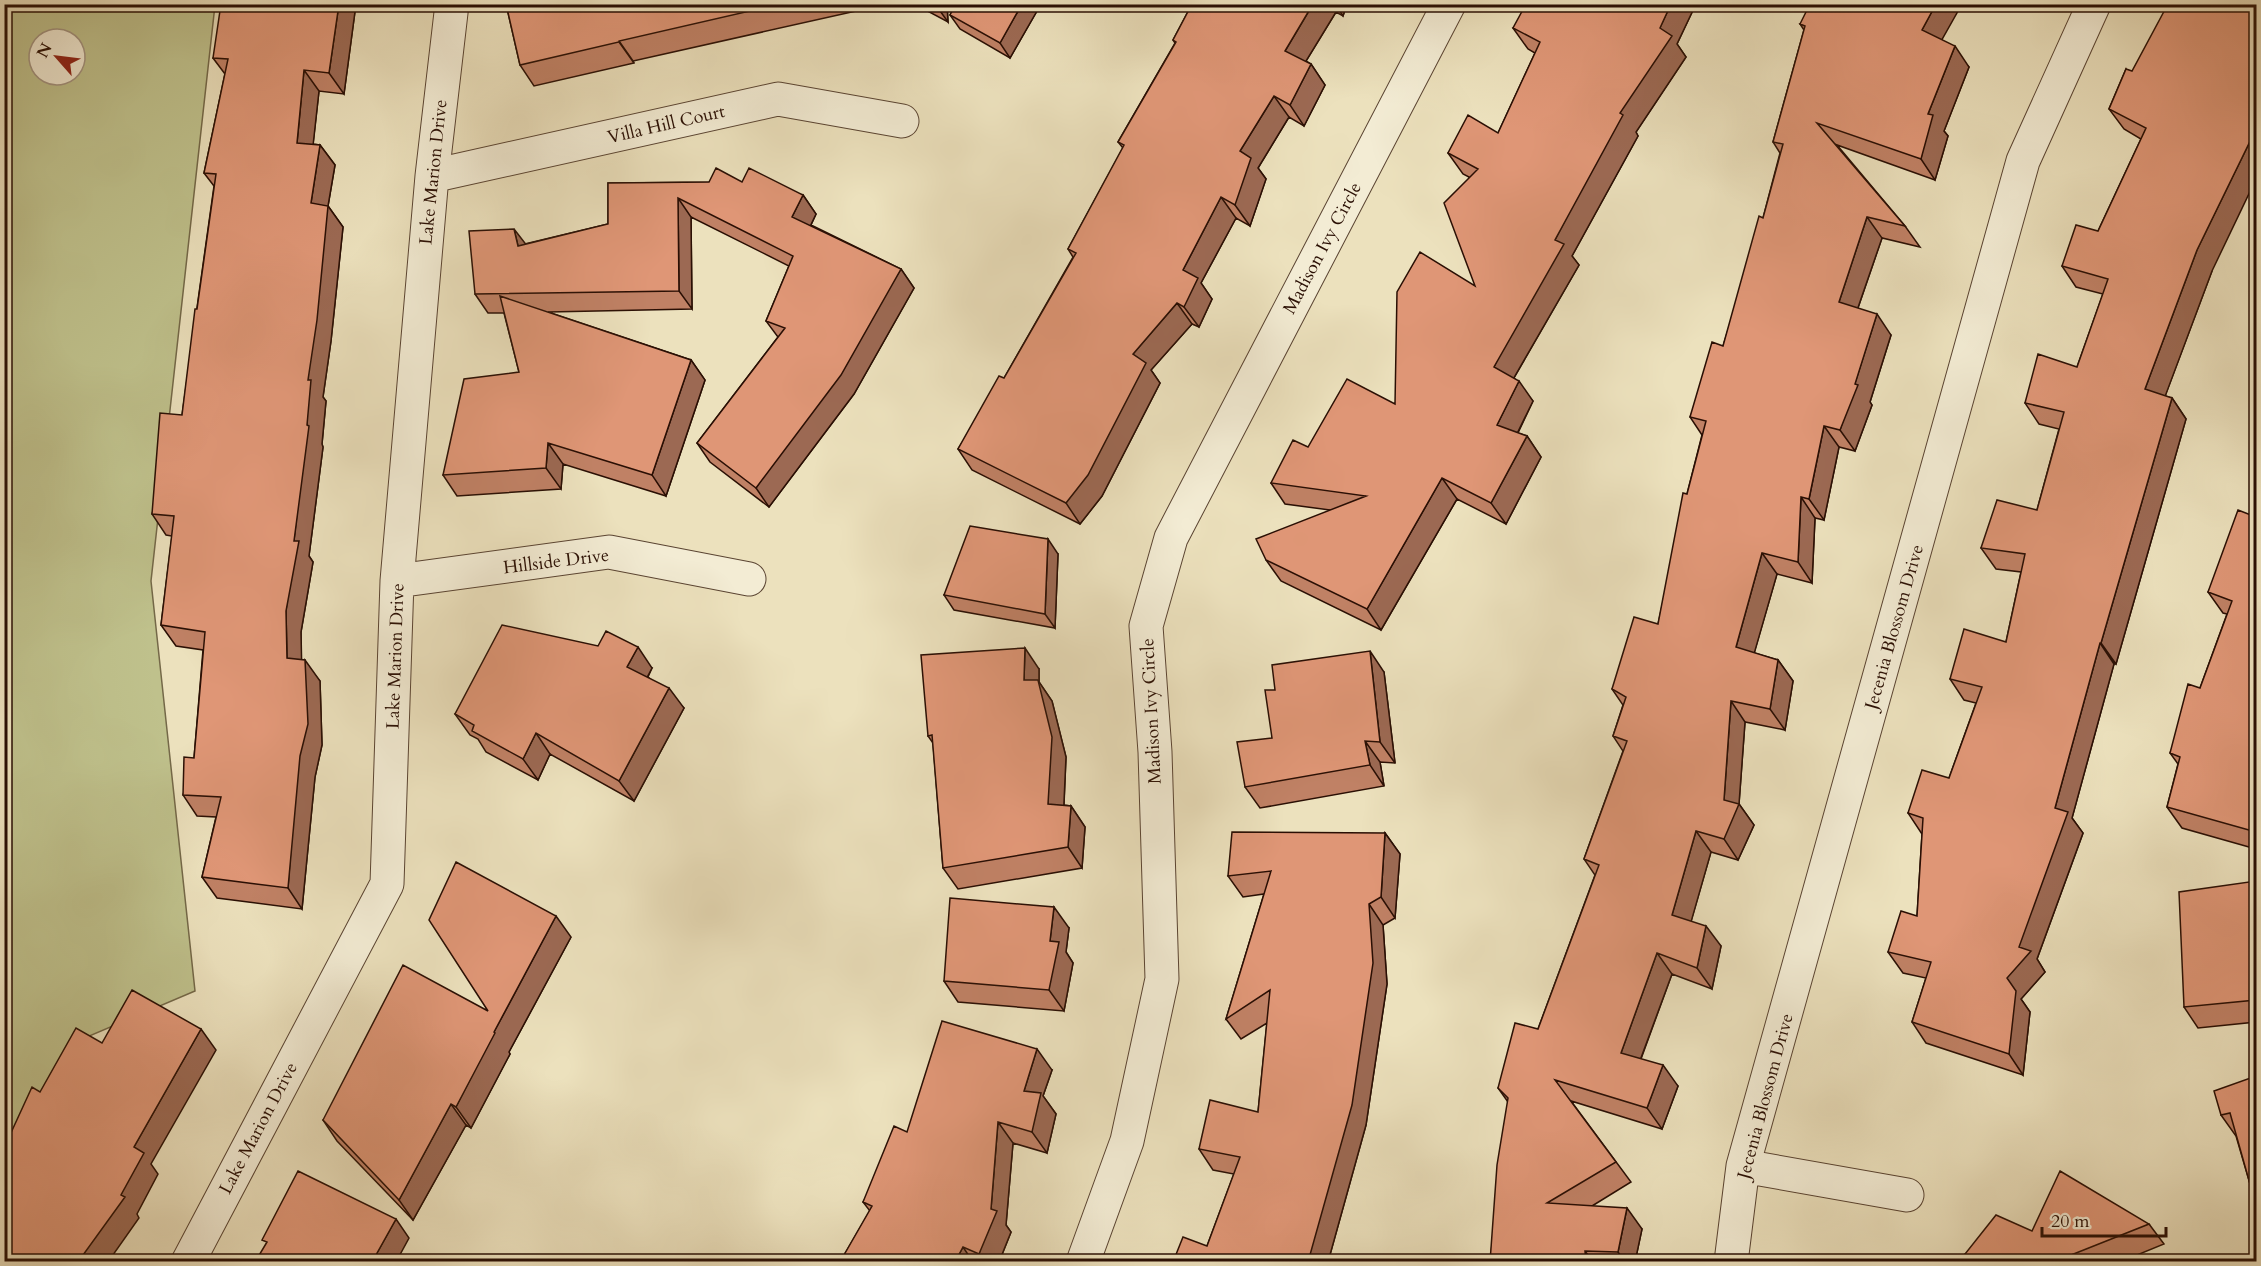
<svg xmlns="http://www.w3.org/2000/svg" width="2261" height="1266" viewBox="0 0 2261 1266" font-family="Cardo,serif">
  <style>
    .green { fill: #bfc18c; stroke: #746848; stroke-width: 1.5; fill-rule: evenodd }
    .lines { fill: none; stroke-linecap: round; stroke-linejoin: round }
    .street-casing { stroke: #5a4432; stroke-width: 35 }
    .street { stroke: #f3ecd4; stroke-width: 33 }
    .wall { fill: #c08165; stroke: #2a0f04; stroke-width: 1.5 }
    .shaded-wall { fill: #9c6953; stroke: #2a0f04; stroke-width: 1.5 }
    .building { fill: #df9676; stroke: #2a0f04; stroke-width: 1.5 }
    .labels { text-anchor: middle; stroke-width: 6; stroke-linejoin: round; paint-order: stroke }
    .street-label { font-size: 18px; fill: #2a0f04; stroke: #f3ecd4 }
  </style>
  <rect width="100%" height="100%" fill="#ece1bd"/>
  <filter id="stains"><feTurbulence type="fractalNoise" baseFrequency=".00333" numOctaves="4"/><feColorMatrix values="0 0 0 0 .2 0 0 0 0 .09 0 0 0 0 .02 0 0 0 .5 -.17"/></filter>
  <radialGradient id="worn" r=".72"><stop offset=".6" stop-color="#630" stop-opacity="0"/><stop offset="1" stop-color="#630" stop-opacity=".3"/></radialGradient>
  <path class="green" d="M5 5H215L151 581 195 991 68 1045 5 1162ZM39 39H75V75H39Z"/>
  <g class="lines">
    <g class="street-casing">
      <path id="street" d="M432 176 778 99 902 121
        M397 581 609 552 749 579
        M1743 1166 1907 1195
        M188 1262 387 884 397 581 432 176 452 4
        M1083 1262 1127 1141 1162 979 1155 752 1146 626 1171 538 1449 4
        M1731 1262 1743 1166 2023 161 2094 4"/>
    </g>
    <use href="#street" class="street"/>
  </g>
  <path class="wall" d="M356 4 344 94 319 91 313 144 320 145 335 165 328 206 343 227 331 341 323 397 326 401 322 444 323 447 309 556 313 562 301 632V659L320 681 322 745 315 777 302 909 217 898 202 877 216 817 197 816 183 795 194 758 203 650 176 646 161 625 172 536 166 535 152 514 182 415 214 186 204 173 225 74 213 58Z
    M506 4H947L948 22 922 8 865 9 633 61 634 63 534 86 520 65Z
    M956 4H1041L1010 58 960 29 950 15Z
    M1192 4H1347L1343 16 1336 12 1306 61 1311 64 1325 85 1304 126 1289 117 1258 168 1266 179 1250 226 1236 218 1201 283 1212 299 1199 327 1192 324 1151 370 1160 383 1102 496 1080 524 972 470 958 449 1004 378 1073 257 1068 249 1123 148 1118 142 1175 43 1173 40Z
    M1695 6 1677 44 1686 57 1636 132 1638 136 1572 256 1579 265 1514 378 1533 401 1518 433 1527 436 1541 457 1506 524 1457 499 1381 630 1281 581 1266 560 1330 510 1285 504 1271 483 1308 447 1395 404 1475 286 1469 177 1463 174 1448 153 1498 133 1535 53 1528 49 1513 28Z
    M1800 24 1942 40 1969 67 1944 131 1948 136 1935 180 1837 145 1905 226 1920 247 1882 238 1858 308 1891 335 1870 402 1872 405 1855 451 1839 447 1824 520 1815 518 1812 583 1777 574 1754 653 1778 660 1793 681 1785 730 1745 722 1739 804 1754 825 1738 860 1711 852 1691 921 1721 946 1712 989 1672 974 1641 1059 1678 1086 1662 1129 1571 1101 1631 1182 1592 1206 1642 1229 1635 1262H1490L1508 1102 1498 1088 1538 1029 1595 875 1584 859 1623 751 1613 736 1623 705 1612 689 1658 624 1687 494 1702 435 1690 417 1723 346 1763 218 1780 153 1773 142 1804 30Z
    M2126 69 2212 271 2165 396 2172 398 2186 419 2116 664H2114L2072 818 2083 833 2037 959 2045 972 2021 999 2030 1012 2023 1075 1926 1043 1912 1022 1926 978 1903 973 1888 952 1917 916 1922 834 1908 813 1949 778 1976 703 1964 700 1950 679 2006 642 2021 572 1996 569 1981 548 2037 510 2059 429 2039 424 2025 403 2077 367 2103 294 2076 287 2062 266 2098 231 2141 139 2124 129 2109 109Z
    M742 182 803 195 816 214 811 225 901 269 914 288 854 394 769 507 710 462 697 443 778 337 766 321 789 266 691 217 692 309 548 312 691 360 705 380 666 496 563 464 561 489 457 496 443 475 519 372 504 313H488L475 294 525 244 608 224V183Z
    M2256 517V849L2182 828 2167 807 2178 764 2170 753 2200 688 2227 614 2223 613 2208 592Z
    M1058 554 1055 628 954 610 944 595Z
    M652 668 648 677 684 708 634 801 550 754 538 780 486 752 478 739 470 735 455 714Z
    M1039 669V682L1052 701 1066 757 1064 805 1071 806 1085 827 1082 868 958 889 943 868 933 743 928 736Z
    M1384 672 1395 763 1380 762 1384 786 1260 808 1245 787 1272 738 1275 690Z
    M1385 833 1400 854 1395 918 1383 925 1387 984 1366 1125 1328 1262H1173L1207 1246 1234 1174 1213 1170 1199 1149 1258 1112 1267 1023 1241 1039 1226 1019 1264 894 1243 897 1228 876Z
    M2256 881V1022L2198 1028 2184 1007Z
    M1069 928 1066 952 1073 963 1064 1011 958 1002 944 981Z
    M571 937 509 1052 510 1054 471 1128 466 1125 413 1220 337 1141 323 1120 488 1011Z
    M1052 1070 1043 1096 1056 1114 1047 1153 1013 1143 1006 1225 1011 1232 999 1262H840L870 1211 863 1202 907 1132Z
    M2256 1076V1193L2250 1184 2236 1136 2221 1115Z
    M2149 1224 2164 1244 2120 1262H1971L1965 1254 2032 1231Z"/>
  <path class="shaded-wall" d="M339 4H356L344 94 329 73Z
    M935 4H947L948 22Z
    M1022 4H1041L1010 58 1000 43Z
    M1313 4H1330L1336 12 1300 71 1285 51Z
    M1335 4H1347L1343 16Z
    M1671 4H1694L1695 6 1677 44 1686 57 1636 132 1638 136 1572 256 1579 265 1508 388 1494 367 1555 240 1620 113Z
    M1936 4H1962L1936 50 1922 30Z
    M619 41 633 61 634 63 619 42Z
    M1955 46 1969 67 1944 131 1948 136 1935 180 1921 159 1928 114Z
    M1311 64 1325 85 1304 126 1290 105Z
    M304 70 319 91 311 164 297 143Z
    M1274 96 1289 117 1258 168 1266 179 1250 226 1235 205 1240 151Z
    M2256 129V179L2212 271 2160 410 2145 389 2197 250Z
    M320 145 335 165 328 206 343 227 331 341 323 397 326 401 322 444 323 447 309 556 313 562 301 632 302 679 287 658 286 611 307 425 311 203Z
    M803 195 816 214 806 235 792 217Z
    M1221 197 1236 218 1201 283 1212 299 1199 327 1184 307 1183 270Z
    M678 198 691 217 692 309 679 291Z
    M1867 217 1882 238 1853 322 1839 302Z
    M514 229 528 247 518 246Z
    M901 269 914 288 854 394 769 507 756 488Z
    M1177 303 1192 324 1151 370 1160 383 1102 496 1080 524 1066 503 1133 354Z
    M1877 314 1891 335 1870 402 1872 405 1855 451 1840 430Z
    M691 360 705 380 666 496 652 475Z
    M1519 381 1533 401 1511 446 1497 425Z
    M2172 398 2186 419 2116 664 2101 643Z
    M1824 426 1839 447 1824 520 1809 499Z
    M1527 436 1541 457 1506 524 1491 503Z
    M548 443 563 464 561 489 546 468Z
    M1442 478 1457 499 1381 630 1367 609Z
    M1801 497 1815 518 1812 583 1798 562Z
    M1048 539 1058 554 1055 628 1045 614Z
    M1762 553 1777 574 1750 668 1736 647Z
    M2100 643 2114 664 2072 818 2083 833 2037 959 2045 972 2021 999 2030 1012 2023 1075 2009 1054 2007 978 2055 808Z
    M638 647 652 668 642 687 627 667Z
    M1025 648 1039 669V682L1052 701 1066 757 1063 824 1048 804 1024 680Z
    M1370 651 1384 672 1395 763 1380 742Z
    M305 660 320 681 322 745 315 777 302 909 288 888Z
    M1778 660 1793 681 1785 730 1770 709Z
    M669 688 684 708 634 801 619 781Z
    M1731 701 1745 722 1739 804 1754 825 1738 860 1724 839V800Z
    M536 733 550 754 538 780 523 759Z
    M1365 741 1380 762 1384 786 1370 765Z
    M1071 806 1085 827 1082 868 1068 847Z
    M1696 831 1711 852 1687 936 1672 915Z
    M1385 833 1400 854 1395 918 1381 897Z
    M1369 904 1383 925 1387 984 1366 1125 1328 1262H1308Z
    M1054 907 1069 928 1066 952 1073 963 1064 1011 1049 990 1050 941Z
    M556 916 571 937 509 1052 510 1054 471 1128 456 1107 494 1032Z
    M1706 926 1721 946 1712 989 1697 968Z
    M1657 953 1672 974 1635 1074 1621 1053Z
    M201 1029 216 1050 151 1164 158 1174 137 1214 139 1218 108 1262H78L121 1195 134 1147Z
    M1037 1049 1052 1070 1043 1096 1056 1114 1047 1153 1032 1132 1024 1091Z
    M1663 1065 1678 1086 1662 1129 1647 1108Z
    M451 1104 466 1125 413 1220 399 1200Z
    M998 1122 1013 1143 1006 1225 1011 1232 999 1262H984L979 1254 991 1209Z
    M1627 1208 1642 1229 1635 1262H1625L1618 1252Z
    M396 1219 409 1238 396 1262H372Z
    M963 1247 973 1262H955Z
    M1585 1251 1593 1262H1586Z"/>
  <path class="building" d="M221 4H339L329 73 304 70 297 143 320 145 311 203 328 206 317 320 308 380H311L307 425 309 426 294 541H299L286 611 287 658 305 660 308 724 300 756 288 888 202 877 221 797 183 795 184 757 194 758 205 632 161 625 174 516 152 514 160 413 182 415 195 309H197L216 174 204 173 228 59 213 58Z
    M506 4H780L619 41V42L520 65Z
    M956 4H1022L1000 43 950 15Z
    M1192 4H1313L1285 51 1311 64 1290 105 1274 96 1240 151 1251 158 1235 205 1221 197 1183 270 1198 278 1184 307 1177 303 1133 354 1146 363 1088 475 1066 503 958 449 999 376 1004 378 1076 253 1068 249 1124 145 1118 142 1176 42 1173 40Z
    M1526 4H1671L1660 28 1672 36 1620 113 1623 115 1555 240 1564 244 1494 367 1519 381 1497 425 1527 436 1491 503 1442 478 1367 609 1266 560 1256 539 1366 496 1271 483 1293 440 1308 447 1347 379 1395 404 1397 292 1420 252 1475 286 1444 203 1478 169 1448 153 1468 115 1498 133 1540 42 1513 28Z
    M1810 4H1936L1922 30 1955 46 1928 114 1933 115 1921 159 1817 123 1905 226 1867 217 1839 302 1877 314 1855 384 1858 385 1840 430 1824 426 1809 499 1801 497 1798 562 1762 553 1736 647 1778 660 1770 709 1731 701 1724 800 1739 804 1724 839 1696 831 1672 915 1706 926 1697 968 1657 953 1621 1053 1663 1065 1647 1108 1555 1080 1616 1162 1547 1203 1627 1208 1618 1252 1585 1251 1586 1262H1490L1497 1165 1508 1098 1498 1088 1515 1023 1538 1029 1599 865 1584 859 1627 741 1613 736 1626 697 1612 689 1634 617 1658 624 1683 493 1687 494 1706 421 1690 417 1712 342 1723 346 1759 216 1763 218 1783 144 1773 142 1805 26 1800 24Z
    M2168 4H2256V129L2197 250 2145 389 2172 398 2101 643H2100L2055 808 2068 812 2019 947 2031 951 2007 978 2016 991 2009 1054 1912 1022 1931 962 1888 952 1901 911 1917 916 1923 818 1908 813 1922 770 1949 778 1982 687 1950 679 1964 629 2006 642 2025 554 1981 548 1997 500 2037 510 2064 412 2025 403 2038 354 2077 367 2108 279 2062 266 2076 225 2098 231 2146 128 2109 109 2126 69 2132 71Z
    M716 168 742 182 749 168 803 195 792 217 901 269 841 375 756 488 697 443 785 328 766 321 793 256 678 198 679 291 475 294 469 231 514 229 518 246 608 224V183L709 182Z
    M500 296 691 360 652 475 548 443 546 468 443 475 464 379 519 372Z
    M2238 510 2256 517V832L2167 807 2180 757 2170 753 2188 684 2200 688 2232 601 2208 592Z
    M970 526 1048 539 1045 614 944 595Z
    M502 625 598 646 606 631 638 647 627 667 669 688 619 781 536 733 523 759 472 731 474 725 455 714Z
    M1025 648 1024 680H1038L1052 737 1048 804 1071 806 1068 847 943 868 932 735 928 736 921 655Z
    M1370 651 1380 742 1365 741 1370 765 1245 787 1237 742 1272 738 1265 690H1275L1272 665Z
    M1232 832 1385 833 1381 897 1369 904 1373 963 1352 1105 1308 1262H1173L1183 1237 1207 1246 1240 1157 1199 1149 1210 1100 1258 1112 1270 990 1226 1019 1271 871 1228 876Z
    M456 862 556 916 494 1032 495 1033 456 1107 451 1104 399 1200 323 1120 403 965 488 1011 429 920Z
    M2256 881V1000L2184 1007 2179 892Z
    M950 898 1054 907 1050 941 1059 942 1049 990 944 981Z
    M132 990 201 1029 134 1147 144 1153 121 1195 125 1197 78 1262H4V1148L32 1087 40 1092 76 1028 102 1043Z
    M942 1021 1037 1049 1024 1091 1041 1093 1032 1132 998 1122 991 1209 997 1211 979 1254 963 1247 955 1262H840L872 1206 863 1202 894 1126 907 1132Z
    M2256 1076V1181L2250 1184 2230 1113 2221 1115 2214 1091Z
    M298 1171 396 1219 372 1262H255L267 1242 262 1240Z
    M2060 1171 2149 1224 2066 1257 2067 1262H1977L1965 1254 1996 1215 2032 1231Z"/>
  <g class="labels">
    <g class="street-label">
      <text transform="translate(666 124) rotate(-13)" y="6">Villa Hill Court</text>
      <text transform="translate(433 172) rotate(-84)" y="6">Lake Marion Drive</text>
      <text transform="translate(1322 248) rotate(-62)" y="6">Madison Ivy Circle</text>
      <text transform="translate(556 561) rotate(-7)" y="6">Hillside Drive</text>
      <text transform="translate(1894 627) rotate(-74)" y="6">Jecenia Blossom Drive</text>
      <text transform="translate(395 656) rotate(-88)" y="6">Lake Marion Drive</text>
      <text transform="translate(1151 711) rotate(-93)" y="6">Madison Ivy Circle</text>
      <text transform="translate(1765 1096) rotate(-75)" y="6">Jecenia Blossom Drive</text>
      <text transform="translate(258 1128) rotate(-62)" y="6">Lake Marion Drive</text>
    </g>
  </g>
  <rect width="2261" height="1266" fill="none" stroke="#ece1bd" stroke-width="24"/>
  <rect x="6" y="6" width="2249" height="1254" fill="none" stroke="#2a0f04" stroke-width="3"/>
  <rect x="12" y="12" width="2237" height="1242" fill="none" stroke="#2a0f04" stroke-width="1.5"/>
  <g transform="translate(57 57) rotate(298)"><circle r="28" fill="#f3ecd4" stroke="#a39481" stroke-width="1.5"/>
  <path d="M0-4.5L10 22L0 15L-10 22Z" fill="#8f2418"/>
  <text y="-9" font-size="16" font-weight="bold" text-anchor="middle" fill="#2a0f04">N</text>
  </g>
  <path d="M2042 1227v9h124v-9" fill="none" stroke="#2a0f04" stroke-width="3"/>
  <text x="2051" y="1227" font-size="18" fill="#2a0f04" stroke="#f3ecd4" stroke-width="4.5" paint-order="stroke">20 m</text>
  <rect width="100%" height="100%" filter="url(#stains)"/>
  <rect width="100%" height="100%" fill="url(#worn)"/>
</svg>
